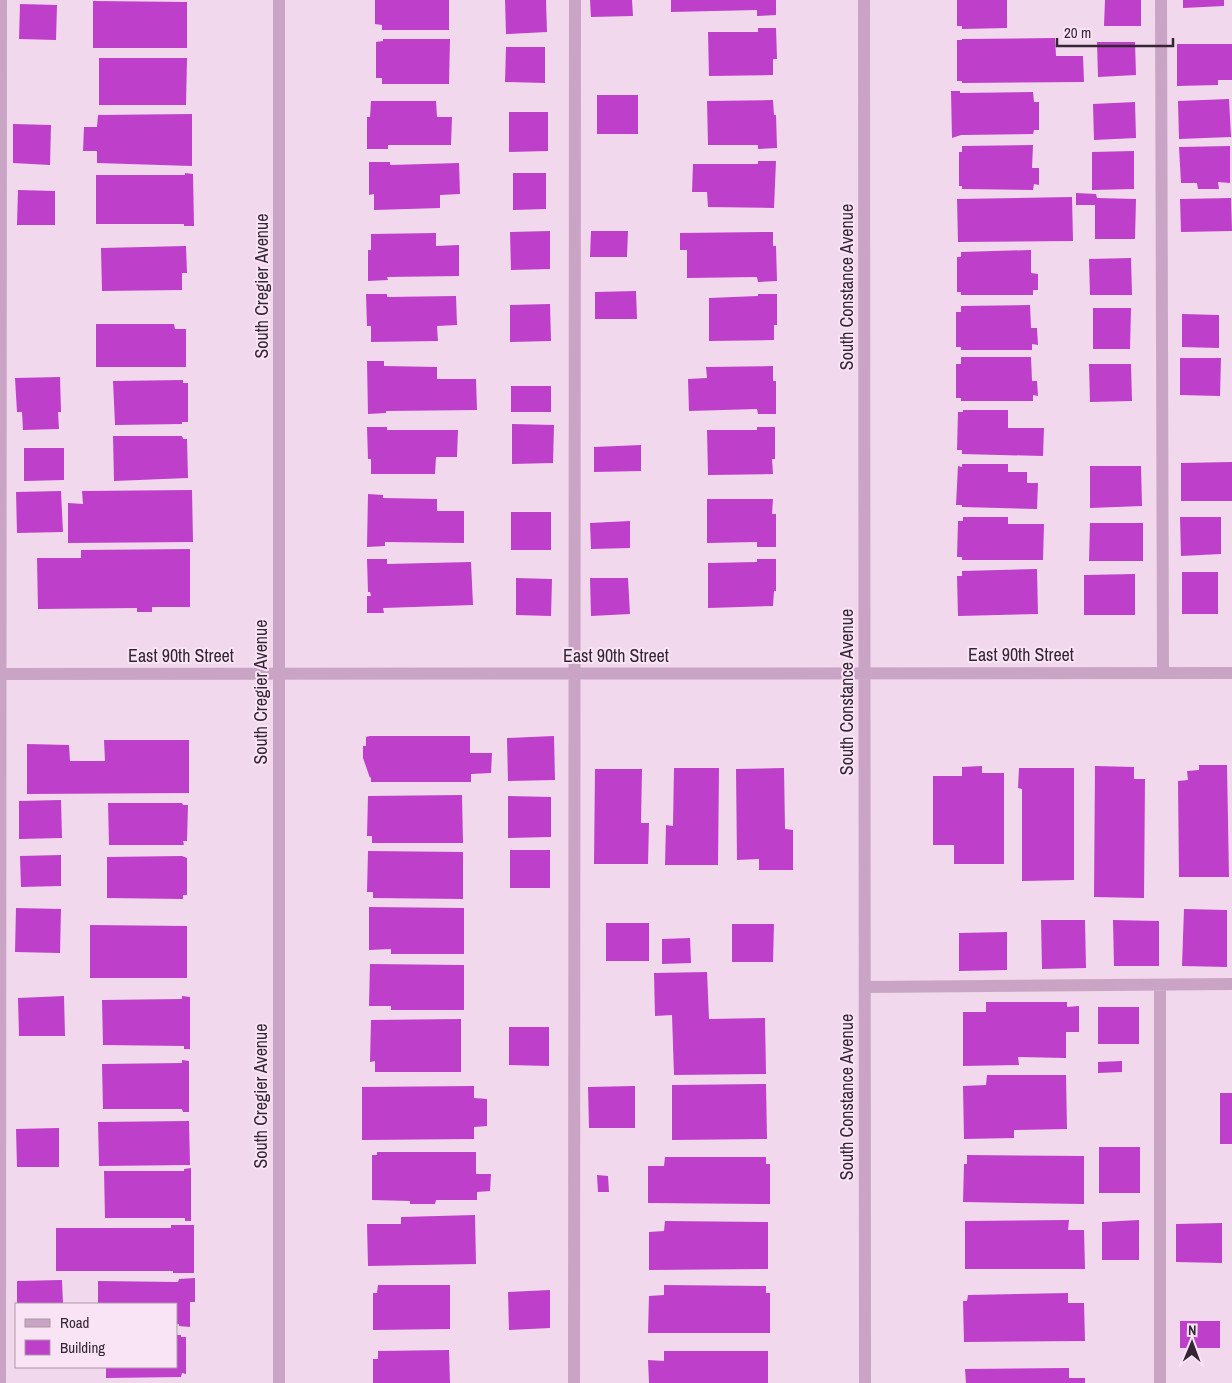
<svg xmlns="http://www.w3.org/2000/svg" width="1232" height="1383" viewBox="0 0 1232 1383" font-family="'Archivo Narrow',sans-serif">
  <style>
    .building { fill: #be3fc9 }
    .lines { fill: none; stroke-linecap: round; stroke-linejoin: round }
    .lane { stroke: #caa4c5; stroke-width: 12 }
    .street { stroke: #caa4c5; stroke-width: 12 }
    .labels { text-anchor: middle; stroke-width: 4; stroke-linejoin: round; paint-order: stroke }
    .street-label { font-size: 18px; fill: #352635; stroke: #f9e4f5 }
  </style>
  <rect width="100%" height="100%" fill="#f2d8ec"/>
  <path class="building" d="M375 0H449V30H382V25L375 24Z
    M505 0H546L547 32 506 34Z
    M590 0H632L633 16 591 17Z
    M671 0H776V15L757 16V10L671 12Z
    M957 0H1007V28L962 29V26H957Z
    M1105 0H1141V26H1104Z
    M1183 0H1224V6L1183 8Z
    M93 1 187 2V48H93Z
    M20 4 57 5 56 40 19 39Z
    M758 28H776L777 59H773V75L709 76 708 32H758Z
    M1055 38 1056 56H1083L1084 82 962 83V81H957V40H962V39Z
    M383 39H450L449 84H382V78H376V42L383 41Z
    M1097 42H1135L1136 75 1098 77Z
    M1177 44H1232V80H1218V85L1177 86Z
    M506 47H545V83L505 82Z
    M99 58H187L186 105H99Z
    M951 91H960V93L1033 92 1034 102H1039V130H1034L1033 134 961 135 952 138Z
    M597 95H638V134H597Z
    M1229 99 1231 137 1179 139 1178 101Z
    M773 100 774 115H776L777 148 758 149V145H708L707 101Z
    M371 101H436L437 117H452L451 145H388V149H367V117H370Z
    M1135 102 1136 138 1094 140 1093 104Z
    M509 112H548V151L509 152Z
    M192 114V166L97 163V151H83L84 127H97L98 115Z
    M13 124 51 125 50 165 13 163Z
    M1033 145 1032 168H1039V185L1034 184 1033 190 962 189V186H959V152H962V146Z
    M1230 146V183L1218 182 1219 189H1198L1197 183H1181L1179 147Z
    M1134 151V189L1092 190V152Z
    M758 161H776L774 208 708 207 707 192H692L693 164H758Z
    M369 162H390V165L459 163 460 194 440 195V208L374 210V194L369 195Z
    M185 173 193 174 194 226H184V224H96V175H185Z
    M513 173H546V209L513 210Z
    M18 190 55 191V225H17Z
    M1076 193 1096 194 1097 198 1136 199 1135 239H1095V205H1076Z
    M1072 197 1073 241 958 242 957 199Z
    M1231 198 1232 231 1181 232 1180 199Z
    M550 231V269L511 270 510 232Z
    M591 231H628L627 257H590Z
    M773 232V246H776L777 281 758 282 757 277 687 278V250H680V233Z
    M436 233V246L459 245V276L387 277 388 280 368 281V250H371V234Z
    M186 246 187 273H182V290L102 291 101 248Z
    M1031 250V273L1038 274V290H1033V295H961V292H957V257H961V252Z
    M1131 258 1132 295H1090L1089 259Z
    M636 291 637 319H595V292Z
    M366 294H387V297L456 296 457 325 437 326 438 341 371 342V326H367Z
    M758 294H777V325H774V340L709 341V298L758 296Z
    M550 304 551 341 510 342V305Z
    M1030 305 1031 328H1037L1038 345 1032 344V350H961V347H956V312H961V306Z
    M1093 308H1131L1130 349H1093Z
    M1182 314 1219 315V348L1182 347Z
    M96 324H174L175 329H186V367H96Z
    M961 357H1031L1032 381H1037L1038 396 1033 395V401H961V398H956V364H961Z
    M1180 358H1221L1220 396 1180 395Z
    M367 361H384V366L437 367V379H476L477 410 386 411V413L368 414Z
    M1089 364H1131L1132 401 1090 402Z
    M773 366V381H776V414H758L757 409 689 411 688 379 707 378 706 367Z
    M60 377 61 412H58L59 429 23 430 22 412H17L15 378Z
    M183 380V383H188V422H182V424L115 425 113 381Z
    M511 386H551V412H511Z
    M963 410H1008V428H1044L1043 456 962 454V450H957L958 412H963Z
    M512 424 554 425 553 463 512 464Z
    M367 427H387V430H458L457 457H436L435 474H371V459H368Z
    M757 427H775V459H772L773 474 708 475 707 430H757Z
    M113 436H182L183 439H187L188 478 114 481Z
    M641 445V471L594 472V447Z
    M24 448H64V480L24 481Z
    M1232 462V501H1181V463Z
    M962 464H1008V472H1027V483H1038L1037 509 962 507V505H956L958 466 962 467Z
    M1090 466H1141L1142 506 1090 508Z
    M192 490 193 542 68 543V503L83 504 82 491Z
    M61 491 63 532 17 533 16 492Z
    M368 494 383 495V498L437 499V511H464V543L385 542V546L367 547Z
    M707 499H773L772 514H776V547H757V542L707 543Z
    M511 512H551V550H511Z
    M963 517H1008V524H1044L1043 560H962V557H957L958 521H963Z
    M1180 517H1221V554L1181 556Z
    M630 521V548L591 549 590 523Z
    M1090 523H1143V561H1089Z
    M190 549V607H152V612H137V608L38 609 37 558H81V550Z
    M367 559H387V564L471 562 473 605 383 608 384 613H367V596H371L370 592H368Z
    M757 559H776V591H774L773 606 708 608V563L757 562Z
    M1037 569 1038 614 958 616 957 576H962V571Z
    M1182 572H1218V614H1182Z
    M1135 574V615H1084V575Z
    M516 578 552 579 551 616 516 615Z
    M590 578H628L630 614 591 616Z
    M370 736H470V753H492L491 773 471 774V782H371V777L370 778 363 758V746H366V737Z
    M554 736 555 780 508 781 507 738Z
    M104 740H189V793L27 794V744L69 745 70 761H105Z
    M1199 765H1227L1229 877H1179L1178 781 1188 780 1187 771 1199 770Z
    M982 766V773H1004V864H954V845H933V776H962V767Z
    M1095 766 1134 767V779H1145L1144 898 1094 897Z
    M674 768H719L718 865H665L666 825 673 826Z
    M784 768 785 829 793 830V870H759V859L737 860 736 769Z
    M1019 768H1074V880L1022 881V789L1018 788Z
    M595 769H642L641 823H649L648 864H594Z
    M462 795 463 843H372V836H367L368 796Z
    M508 796 551 797V837L508 838Z
    M61 800 62 838 19 839V801Z
    M108 803H182L183 805H188L187 841H183L184 845H109Z
    M510 850H550V888H510Z
    M368 851 463 852V899L373 898V892H367Z
    M61 855V886L21 887 20 856Z
    M182 856 187 858V895H183V899L107 898V857Z
    M369 907 464 908V954H391V949L369 950Z
    M16 908 61 909 60 953 15 952Z
    M1184 909 1227 910V967L1182 966Z
    M1041 920H1085L1086 968 1042 969Z
    M1113 920 1159 921V966H1114Z
    M606 923H649V961H606Z
    M732 924H774L773 962H732Z
    M90 925 187 926V978H90Z
    M1007 932V970L959 971V933Z
    M690 938 691 963 662 964V939Z
    M370 964 464 965V1010H391V1006H369Z
    M707 972 709 1019 765 1018 766 1074 674 1075 672 1015 655 1016 654 973Z
    M64 996 65 1036H19L18 998Z
    M182 996 190 997V1049H184V1046L103 1045 102 1000 182 999Z
    M986 1002H1067V1007L1079 1006V1032H1066V1058L1018 1057 1019 1065 963 1066V1012H986Z
    M1098 1007H1139V1044H1098Z
    M461 1019V1072H375V1061L370 1062 371 1020Z
    M509 1027H549V1066L509 1065Z
    M182 1060 189 1061V1112H183L182 1109H103L102 1064 182 1063Z
    M1122 1061V1072L1098 1073V1062Z
    M987 1075H1066L1067 1129 1014 1130V1138L964 1139 963 1086 986 1085Z
    M766 1084 767 1139 672 1140V1085Z
    M474 1086V1098L487 1099V1126L474 1127V1139L362 1140V1087Z
    M635 1086V1128H589L588 1087Z
    M1220 1093H1232V1144H1220Z
    M189 1121 190 1165 99 1166 98 1122Z
    M59 1128V1167H17L16 1129Z
    M1099 1147H1140V1193H1099Z
    M377 1152H476V1174H491L490 1191 477 1192V1200H436L435 1204H410V1201L372 1200V1155H377Z
    M967 1155 1084 1156V1204L963 1202 964 1164H967Z
    M665 1157H766V1164H770V1204L648 1203V1166H664Z
    M191 1168V1221H185V1218H105L104 1171H184V1169Z
    M597 1175 608 1176 609 1192H598Z
    M475 1215 476 1264 368 1266 367 1224H401V1217Z
    M1069 1220 1068 1230H1084L1085 1269H965V1221Z
    M1139 1220V1260H1102V1222Z
    M665 1221 768 1222V1269L649 1270V1232L664 1231Z
    M1222 1223V1263L1176 1262V1224Z
    M171 1225H194V1273H173V1271H56V1228H171Z
    M195 1278V1302H190V1327L179 1326V1324H176V1304H98V1281L178 1282 179 1279Z
    M62 1280 63 1304H17V1281Z
    M378 1285H450V1329L373 1330V1293H377Z
    M664 1285 766 1286V1293H770V1333H648L649 1296 664 1295Z
    M550 1290V1328L509 1330 508 1292Z
    M1068 1293V1303H1084L1085 1341 964 1342 963 1301H967L968 1295Z
    M1180 1321H1220V1348H1180Z
    M176 1335H181V1337H186V1374L182 1373 181 1377 106 1378V1367H176Z
    M449 1350 450 1383H373V1359H378V1351Z
    M664 1351H768V1383H649L648 1360 664 1361Z
    M1069 1368V1378H1085V1383H966L965 1369Z"/>
  <g class="lines">
    <path class="lane" d="M1161 0 1163 673
      M865 987 1232 984
      M0 1383 1 0
      M574 1383 575 0
      M1160 1383V985"/>
    <path class="street" d="M864 0 865 1383
      M0 674 1232 673
      M279 1383V0"/>
  </g>
  <g class="labels">
    <g class="street-label">
      <text transform="translate(262 286) rotate(-90)" y="6">South Cregier Avenue</text>
      <text transform="translate(847 287) rotate(-90)" y="6">South Constance Avenue</text>
      <text x="1021" y="661">East 90th Street</text>
      <text x="181" y="662">East 90th Street</text>
      <text x="616" y="662">East 90th Street</text>
      <text transform="translate(261 692) rotate(-90)" y="6">South Cregier Avenue</text>
      <text transform="translate(847 692) rotate(-90)" y="6">South Constance Avenue</text>
      <text transform="translate(261 1096) rotate(-90)" y="6">South Cregier Avenue</text>
      <text transform="translate(847 1097) rotate(-90)" y="6">South Constance Avenue</text>
    </g>
  </g>
  <rect x="15" y="1303" width="162" height="65" fill="#f9e4f5" stroke="#ab98a8"/>
  <rect x="25" y="1319" width="25" height="8" fill="#caa4c5" stroke="#ab98a8"/>
  <text x="60" y="1328" font-size="15" fill="#352635">Road</text>
  <rect x="25" y="1340" width="25" height="15" fill="#be3fc9" stroke="#ab98a8"/>
  <text x="60" y="1353" font-size="15" fill="#352635">Building</text>
  <g transform="translate(1192 1343) rotate(1)" stroke="#f9e4f5" stroke-width="4" paint-order="stroke">
  <path d="M0-4L9 19L0 12L-9 19Z" fill="#352635"/>
  <text y="-8" font-size="14" font-weight="bold" text-anchor="middle" fill="#352635">N</text>
  </g>
  <path d="M1057 38v8h116v-8" fill="none" stroke="#352635" stroke-width="2.5"/>
  <text x="1064" y="38" font-size="15" fill="#352635" stroke="#f9e4f5" stroke-width="4" paint-order="stroke">20 m</text>
</svg>
